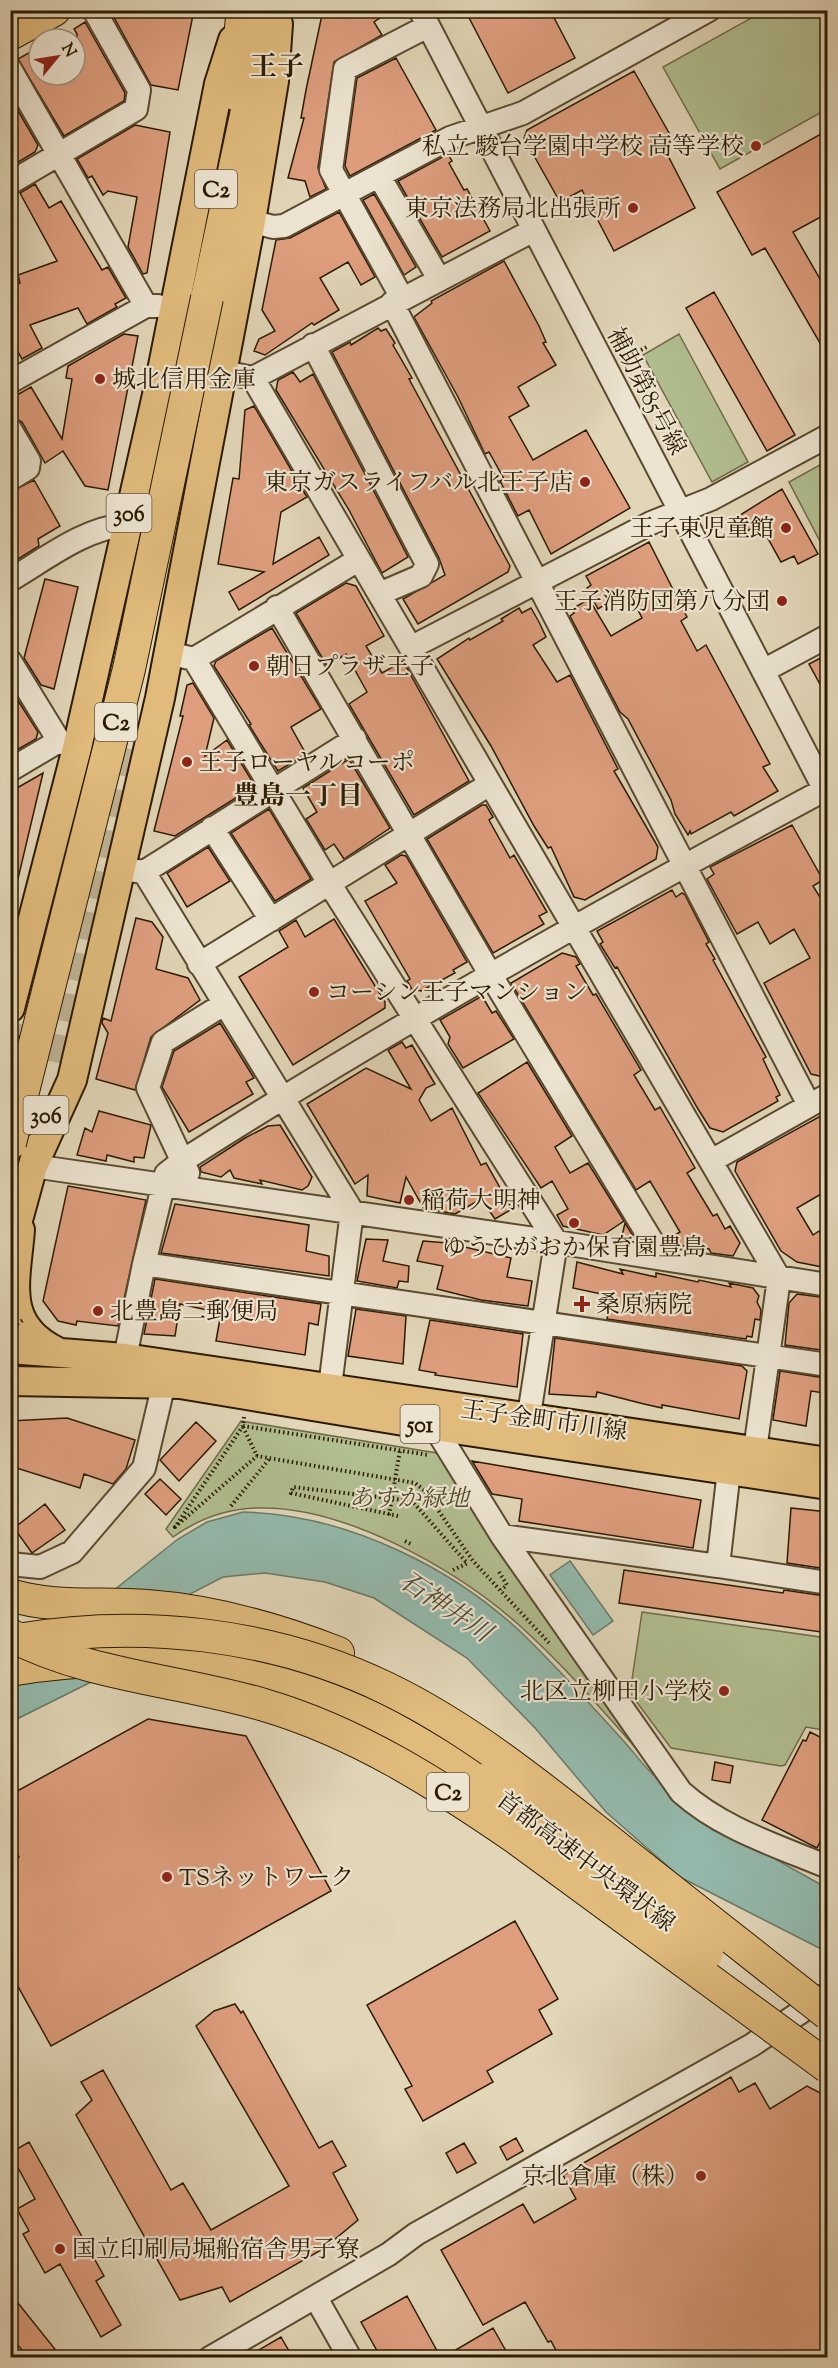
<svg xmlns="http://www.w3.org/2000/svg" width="838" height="2368" viewBox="0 0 838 2368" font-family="'Sorts Mill Goudy','Noto Serif JP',serif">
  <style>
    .green { fill: #b1be90; stroke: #6e6c48; stroke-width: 1.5 }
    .water { fill: #94b9ac; stroke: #6a7a68; stroke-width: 1.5 }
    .building { fill: #de9e7e; stroke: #2c1b01; stroke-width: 1.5 }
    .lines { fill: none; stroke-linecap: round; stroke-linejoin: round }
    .major-tunnel { stroke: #bdb193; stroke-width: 28; stroke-dasharray: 28 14; stroke-linecap: butt }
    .minor-casing { stroke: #594a2f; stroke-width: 26 }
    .major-casing { stroke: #2c1b01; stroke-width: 32 }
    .highway-casing { stroke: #2c1b01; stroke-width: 34 }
    .path { stroke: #2c1b01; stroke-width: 4; stroke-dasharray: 1.5 3; stroke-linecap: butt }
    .minor { stroke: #ece4d1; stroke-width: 22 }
    .major { stroke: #e0bb7c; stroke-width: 28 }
    .highway { stroke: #e0bb7c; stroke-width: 32 }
    .highway-bridge-casing { stroke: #2c1b01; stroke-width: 34; stroke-linecap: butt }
    .path-bridge { stroke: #2c1b01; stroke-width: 4; stroke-dasharray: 1.5 3; stroke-linecap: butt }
    .highway-bridge { stroke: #e0bb7c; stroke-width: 32 }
    .poi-dot { fill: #8f2418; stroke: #ece4d1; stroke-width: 2 }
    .labels { text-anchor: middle; stroke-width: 4.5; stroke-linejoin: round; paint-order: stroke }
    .shield { fill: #ece4d1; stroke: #66573f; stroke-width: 1.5 }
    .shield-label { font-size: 22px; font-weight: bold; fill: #2c1b01 }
    .poi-label { font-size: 24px; fill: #2c1b01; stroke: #ece4d1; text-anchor: start }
    .street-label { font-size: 24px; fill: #2c1b01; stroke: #ece4d1 }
    .park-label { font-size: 24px; font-style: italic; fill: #544c2c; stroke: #ece4d1 }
    .neighbourhood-label { font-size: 26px; font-weight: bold; fill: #2c1b01; stroke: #ece4d1 }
    .water-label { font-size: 26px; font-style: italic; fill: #4b4a34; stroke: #ece4d1 }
    .quarter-label { font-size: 27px; font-weight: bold; fill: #2c1b01; stroke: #ece4d1 }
  </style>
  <rect width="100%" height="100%" fill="#e1d6b8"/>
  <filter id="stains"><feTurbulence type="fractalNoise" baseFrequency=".00333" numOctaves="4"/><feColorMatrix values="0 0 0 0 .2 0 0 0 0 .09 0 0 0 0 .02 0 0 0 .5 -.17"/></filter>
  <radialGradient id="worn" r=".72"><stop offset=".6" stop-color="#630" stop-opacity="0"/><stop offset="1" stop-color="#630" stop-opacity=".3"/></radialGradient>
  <path class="green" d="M764 11H827V109L720 169 663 67Z
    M679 334 748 462 712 482 643 355Z
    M827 461 828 547 824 549 789 482Z
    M241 1421 437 1453 674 1791C623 1735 575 1675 519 1625 456 1569 343 1505 257 1508 226 1509 198 1519 173 1537L166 1529Z
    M642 1612 827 1638V1703L823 1730 806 1727 785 1765 781 1766 671 1748 630 1693Z"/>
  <path class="water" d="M243 1512C347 1514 460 1570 533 1644 563 1674 592 1706 620 1737 634 1752 647 1771 663 1784 713 1826 771 1857 827 1888V1952L680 1877 606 1812 536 1729 467 1658 374 1598 325 1582 265 1573 223 1577 188 1595 91 1682 11 1722V1644L114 1590 178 1539 207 1522Z
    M570 1561 613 1621 593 1635 550 1575Z"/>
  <path class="building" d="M110 10H194L178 90 151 85Z
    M323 10H392L374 22 382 35 334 62 318 168 326 189 310 197 305 181 288 178 304 118H301L306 90Z
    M465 10H550L575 58 508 93Z
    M85 22 125 93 124 101 64 136 18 59 39 47V75H75L77 34 74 29Z
    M396 58 436 130 350 176 345 166 357 78Z
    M634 71 673 140 663 146 695 208 614 251 582 190 560 202 524 138 527 130Z
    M10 97 38 145 35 152 10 167Z
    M135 125 170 132 147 273 143 274 128 247 137 197 108 191 103 195 92 176 88 178 77 159Z
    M828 130V213L793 232 828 293V357L765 248 752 255 717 192Z
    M448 154 452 161 449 163 464 190 467 189 490 231 442 257 398 181Z
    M35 184 49 208 61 201 102 270 108 267 126 298 115 304 117 307 87 324 78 308 30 325 42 348 22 359 18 352 10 356V288L20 283 18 275 57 261 20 193Z
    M374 194 416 267 404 275 363 200Z
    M339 212 375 277 361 285 348 262 320 278 339 310 314 325 312 323 265 355 254 351 259 339 275 331 262 310 276 240 290 238Z
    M504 261 539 326 546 342 543 343 556 365 518 387 529 406 509 417 533 460 586 430 630 508 551 554 529 510 518 516 500 481 504 479 489 452 485 454 458 397 414 317 432 303 431 301Z
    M714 292 795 435 767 451 686 308Z
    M378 328 381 331 386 329 395 343 393 345 412 378 409 379 510 566 508 572 418 624 403 599 445 575 439 558 332 352 350 342 351 345Z
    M124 334 138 336 108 490 85 486 63 451 45 463 22 422 10 415V399L31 387 62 439 72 379 66 378 68 366Z
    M293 372 300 382 313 374 408 557 382 573 349 510 276 390 278 380Z
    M254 406 307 497 281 512 273 564 319 537 329 555 239 610 229 592 264 572 218 564 233 478 239 479 245 410Z
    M34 480 60 526 38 539 39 546 10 564V492Z
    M782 489 818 554 798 564 794 556 781 562 760 524 745 532 737 517Z
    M649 542 687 617 681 621 697 651 706 645 770 764 763 767 778 791 734 816 731 812 691 834 690 831 688 835 675 814 671 800 628 719 620 712 570 616 574 613 572 609 589 599 611 636 642 618 628 590 598 609 587 588 591 585 586 576Z
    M45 579 78 587 54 689 41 685 24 658Z
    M346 583 356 586 384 636 366 646 382 673 403 661 469 781 414 815 349 704 367 692 346 654 327 666 296 613Z
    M519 608 522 613 531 608 539 622 546 637 533 645 557 682 570 675 618 769 614 771 658 847 656 859 585 900 574 897 551 847 548 848 534 826 491 746 437 659 469 638 470 640 503 621 501 619Z
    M272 628 321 709 291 727 306 754 278 771 249 725 251 724 214 666 216 661Z
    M828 654V699L809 664Z
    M193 683 214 718 205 756 227 740 255 786 175 836 154 831 183 716H180L187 685Z
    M10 688 38 732 36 739 10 754Z
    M349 759 390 828 344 859 334 844 325 850 306 819 317 812 303 788Z
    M43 773 17 883 10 882V792Z
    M482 805H486L493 817 489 820 510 858 514 855 547 912 539 916 544 924 493 953 427 839Z
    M269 809 311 879 275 901 231 833Z
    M792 825 823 880 813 886 828 910V1078L811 1074 764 983 810 958 794 929 770 944 758 922 737 934 707 879 714 874 710 867Z
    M208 847 230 881 187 907 167 873Z
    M401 855 406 856 467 962 453 970 455 973 421 991 412 989 407 981 410 979 365 901 397 883 385 865Z
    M672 890 676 897 682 893 685 895 709 942 706 944 715 959 713 960 766 1057 763 1059 780 1095 776 1097 778 1101 723 1132 710 1128 698 1109 617 967 615 968 600 944 603 942 597 931Z
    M136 918 152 922 163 937 156 969 188 978 200 1000 151 1037 135 1090 96 1079 108 1033 102 1023 103 1018 111 1021Z
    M334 919 385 1002V1008L293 1065 239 977 288 947 279 931 296 920 305 937Z
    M562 953 576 957 580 964 576 966 593 995 596 994 641 1070 634 1075 655 1110 660 1107 695 1168 687 1173 713 1216 717 1214 725 1229 730 1226 740 1243 733 1256 711 1253 709 1249 669 1244 667 1240 680 1232 650 1181 636 1190 511 983Z
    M482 996 492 1013 496 1011 514 1039 463 1068 448 1044 450 1037 440 1020Z
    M220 1023 254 1078 246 1082 253 1094 189 1132 162 1087 174 1051Z
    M402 1042 406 1048 412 1045 435 1084 426 1088 419 1100 431 1121 452 1108 481 1165 486 1163 512 1209 495 1219 481 1199 455 1214 439 1211 435 1203 424 1209 406 1177 400 1203 367 1196 368 1175 355 1184 307 1104 366 1068 411 1089 388 1050Z
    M527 1062 572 1136 555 1147 570 1173 588 1163 624 1221 603 1235 563 1226 557 1215 568 1209 552 1181 541 1188 478 1093Z
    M99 1111 151 1125 144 1158 134 1157V1162L107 1155 106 1161 77 1155 85 1128 92 1132Z
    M828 1112V1190L797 1208 813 1235 819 1231 828 1250V1271H824L827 1268 797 1262 781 1251 735 1171 737 1162Z
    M280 1125 312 1177 308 1186 302 1190 260 1180 262 1184 234 1178 230 1170 221 1177 201 1172 200 1167 245 1138 268 1126Z
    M68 1186 146 1200 118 1326 77 1321 76 1325 58 1321 43 1301Z
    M175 1204 309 1225 306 1251 329 1256V1276L161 1253Z
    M625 1223 635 1239 622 1236Z
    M366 1239 388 1240 383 1261 409 1266 408 1282 399 1281 397 1288 357 1281Z
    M423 1241 448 1243 511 1258 507 1277 532 1281 528 1306 481 1300 437 1289 443 1266 417 1261Z
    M577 1262 623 1274 620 1269 656 1277V1273L698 1282 699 1280 731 1287 729 1283 753 1288 759 1296 757 1302 761 1310 760 1320 755 1319 752 1337 747 1336 746 1339 607 1319 611 1296 573 1288Z
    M155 1279 321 1304 318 1325 309 1323 305 1355 216 1341 221 1313 180 1304 175 1336 144 1334Z
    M797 1294 828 1298V1351L785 1345 789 1303Z
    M356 1309 406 1316 403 1364 348 1356Z
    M430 1320 523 1334 517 1387 435 1375 436 1373 419 1370Z
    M555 1338 742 1366 747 1371 739 1419 662 1405V1408L644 1404 597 1392 596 1397 549 1394Z
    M780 1371 825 1378 824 1393 811 1391 806 1426 773 1420Z
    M67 1418 135 1440 126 1469 113 1484 84 1474 80 1488 10 1466V1421Z
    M196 1422 216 1441 179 1481 160 1460Z
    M472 1461 701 1500 693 1548 519 1521 522 1499 492 1494Z
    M160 1479 181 1499 166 1515 145 1494Z
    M45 1504 65 1530 32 1553 14 1528Z
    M791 1508 828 1512 827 1569 787 1563Z
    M624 1570 783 1593 784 1590 825 1596 828 1599V1633L619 1603Z
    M148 1719 246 1736 331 1891 51 2046 10 1972V1862L19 1857 10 1841V1795Z
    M810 1732 828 1741V1826L817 1848 762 1820 803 1740 806 1741Z
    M715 1762 733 1766 730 1783 712 1780Z
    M515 1921 558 1999 539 2010 552 2034 487 2071 493 2082 423 2121 405 2089 412 2086 367 2005Z
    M235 2004 241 2013 243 2011 319 2148 332 2141 346 2166 333 2173 358 2220 323 2249 230 2302 222 2287 180 2300 76 2115 92 2100 81 2082 103 2070 171 2190 183 2183 211 2230 289 2186 196 2026 214 2011Z
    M731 2077 739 2092 755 2083 770 2109 807 2086 828 2097V2358H560L551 2341 548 2342 525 2302 483 2325 441 2250 523 2204 534 2223 576 2199 563 2175Z
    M516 2138 523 2151 507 2160 500 2147Z
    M29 2142 104 2276 96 2281 121 2325 101 2337 60 2264 45 2273 23 2234 29 2231 17 2209 35 2199 10 2153Z
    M464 2143 476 2163 457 2173 446 2153Z
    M10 2293 62 2358H28L10 2335Z
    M407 2296 441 2358H381L361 2322Z
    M493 2328 510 2358H442Z
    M281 2337 293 2358H245Z"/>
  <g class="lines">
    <path class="major-tunnel" d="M14 1051 33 974
      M59 1063 126 740"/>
    <g class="minor-casing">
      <path id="minor" d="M420 10 828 796
        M10 69 146 306
        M379 176 439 279
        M10 183 136 109 139 90 94 10
        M251 221 273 227 284 226 450 138 523 113 709 10
        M402 298 331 170 345 69 428 26
        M392 303 809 1105
        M313 345 427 564 421 576 379 594
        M223 372 253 378 779 1278 755 1450
        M253 378 532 231
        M10 382 146 306H158
        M10 429 29 461 28 468 10 479
        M10 580C46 559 84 528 126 525
        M277 607 490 974 662 1258
        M412 647 651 523 711 499 828 436
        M181 656 194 659 358 560
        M194 659 329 883 556 1242 526 1434
        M10 661 59 741 77 748
        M763 671 828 636
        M10 770 59 741
        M212 828 271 920
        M129 870 144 872 355 739
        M144 872 352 1211 330 1387
        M199 964 490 784
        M711 1161 828 1095
        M33 1166 556 1242 828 1285
        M188 1173 148 1088 163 1042 224 1004
        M144 1264 828 1365
        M125 1358 144 1264 166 1174 184 1160C392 1027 607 907 824 790
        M434 1426 502 1536 681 1792C722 1829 778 1846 828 1867
        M502 1536 718 1566 729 1470
        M10 1564 40 1567 72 1552 144 1468 164 1383
        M718 1566 828 1583
        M316 2298 350 2358
        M210 2358 389 2254 416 2234 752 2045 826 1995"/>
    </g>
    <g class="major-casing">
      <path id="major" d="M10 1008 77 748 159 386 219 84 233 40
        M10 1065 14 1051
        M33 1166 72 1080 160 698 251 221 274 81 278 24
        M20 1230C16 1281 1 1324 56 1351
        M10 1249 38 1147
        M10 1349 125 1358 828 1462
        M10 1381 180 1384 434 1426 828 1485"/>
    </g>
    <g class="highway-casing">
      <path id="highway" d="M10 34 54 10
        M235 94 242 17
        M207 298 252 87 275 10
        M10 1595C54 1609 102 1602 147 1606 213 1611 277 1629 338 1653
        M10 1670C124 1650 243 1660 349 1707 395 1727 437 1754 480 1780"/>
    </g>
    <path class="path" d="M633 354 649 346
      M244 1417 243 1426 175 1527 257 1456 415 1483 425 1491 473 1561 551 1645
      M243 1426 429 1455
      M243 1427 257 1456
      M231 1506 270 1458
      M389 1515 400 1450
      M398 1516 291 1493 293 1487 412 1501 467 1563
      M405 1541 413 1545
      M453 1570 468 1563
      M499 1572 507 1585 501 1590"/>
    <use href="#minor" class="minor"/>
    <use href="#major" class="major"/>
    <use href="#highway" class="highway"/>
    <g class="highway-bridge-casing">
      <path id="highway-bridge" d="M10 1143 129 669 207 298
        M10 1635C88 1676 180 1680 264 1705 356 1732 436 1783 516 1838L828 2067
        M17 1640C141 1619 272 1633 386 1688 471 1729 546 1791 619 1849 689 1904 758 1959 828 2014
        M480 1780 707 1953"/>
    </g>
    <path class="path-bridge" d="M10 1329 23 1320"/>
    <use href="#highway-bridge" class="highway-bridge"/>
  </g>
  <g class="poi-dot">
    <circle cx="756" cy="146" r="6"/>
    <circle cx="633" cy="208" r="6"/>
    <circle cx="100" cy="379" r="6"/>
    <circle cx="585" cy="482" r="6"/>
    <circle cx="786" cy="528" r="6"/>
    <circle cx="782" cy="601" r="6"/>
    <circle cx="254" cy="666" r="6"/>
    <circle cx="187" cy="762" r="6"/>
    <circle cx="314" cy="992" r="6"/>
    <circle cx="409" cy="1200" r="6"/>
    <circle cx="574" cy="1223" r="6"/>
    <path d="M579 1295h6v6h6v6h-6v6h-6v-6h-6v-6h6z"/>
    <circle cx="98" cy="1311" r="6"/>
    <circle cx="724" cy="1691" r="6"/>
    <circle cx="167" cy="1877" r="6"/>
    <circle cx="701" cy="2176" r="6"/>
    <circle cx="60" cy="2249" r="6"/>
  </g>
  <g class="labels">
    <g class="shield">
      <rect x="195" y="170" width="42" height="38" rx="4.5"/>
      <rect x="106.5" y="494" width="45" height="38" rx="4.5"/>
      <rect x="95" y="703" width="42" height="38" rx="4.5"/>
      <rect x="23.5" y="1096" width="45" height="38" rx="4.5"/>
      <rect x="400.5" y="1405" width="39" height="38" rx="4.5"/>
      <rect x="427" y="1773" width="42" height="38" rx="4.5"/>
    </g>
    <g class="shield-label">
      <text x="216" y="197">C2</text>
      <text x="129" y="521">306</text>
      <text x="116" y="730">C2</text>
      <text x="46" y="1123">306</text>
      <text x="420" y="1432">501</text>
      <text x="448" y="1800">C2</text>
    </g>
    <g class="poi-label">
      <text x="744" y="154" text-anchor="end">私立 駿台学園中学校 高等学校</text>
      <text x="621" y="216" text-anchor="end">東京法務局北出張所</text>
      <text x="112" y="387">城北信用金庫</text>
      <text x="573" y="490" text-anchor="end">東京ガスライフバル北王子店</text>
      <text x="774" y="536" text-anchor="end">王子東児童館</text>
      <text x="770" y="609" text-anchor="end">王子消防団第八分団</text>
      <text x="266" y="674">朝日プラザ王子</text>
      <text x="199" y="770">王子ローヤルコーポ</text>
      <text x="326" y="1000">コーシン王子マンション</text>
      <text x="421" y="1208">稲荷大明神</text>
      <text x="574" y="1255" text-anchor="middle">ゆうひがおか保育園豊島</text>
      <text x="596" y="1312">桑原病院</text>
      <text x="110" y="1319">北豊島二郵便局</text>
      <text x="712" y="1699" text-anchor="end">北区立柳田小学校</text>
      <text x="179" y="1885">TSネットワーク</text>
      <text x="689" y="2184" text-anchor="end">京北倉庫（株）</text>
      <text x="72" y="2257">国立印刷局堀船宿舎男子寮</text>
    </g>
    <g class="street-label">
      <text transform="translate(647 391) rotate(62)" y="8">補助第85号線</text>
      <text transform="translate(544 1420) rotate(8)" y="8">王子金町市川線</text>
      <text transform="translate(586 1861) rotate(37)" y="8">首都高速中央環状線</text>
    </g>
    <g class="park-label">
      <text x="409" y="1506">あすか緑地</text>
    </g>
    <g class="neighbourhood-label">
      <text x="298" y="804">豊島一丁目</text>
    </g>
    <g class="water-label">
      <text transform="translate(446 1606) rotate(34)" y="9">石神井川</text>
    </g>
    <g class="quarter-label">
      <text x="277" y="75">王子</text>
    </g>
  </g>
  <rect width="838" height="2368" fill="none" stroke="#e1d6b8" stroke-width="36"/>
  <rect x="12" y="12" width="814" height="2344" fill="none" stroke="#2c1b01" stroke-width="3"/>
  <rect x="18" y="18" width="802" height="2332" fill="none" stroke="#2c1b01" stroke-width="1.5"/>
  <g transform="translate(57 57) rotate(60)"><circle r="28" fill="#ece4d1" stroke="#9f947e" stroke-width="1.5"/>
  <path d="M0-4.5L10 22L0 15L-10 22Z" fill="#8f2418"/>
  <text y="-9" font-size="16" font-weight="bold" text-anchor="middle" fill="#2c1b01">N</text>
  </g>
  <rect width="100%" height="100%" filter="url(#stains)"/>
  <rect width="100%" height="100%" fill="url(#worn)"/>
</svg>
